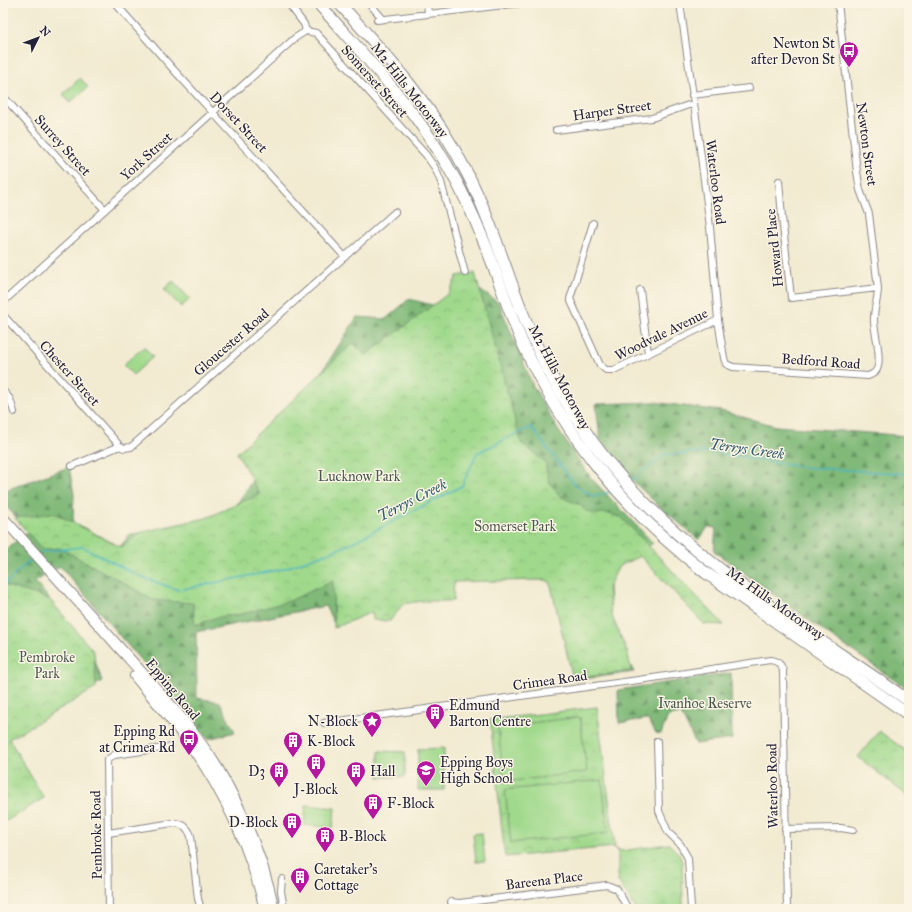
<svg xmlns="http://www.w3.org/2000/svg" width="912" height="912" viewBox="0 0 912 912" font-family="'IM FELL Great Primer',serif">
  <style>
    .forest { fill: url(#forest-firs); stroke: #516e5a }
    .park { fill: url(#park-crowns); stroke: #617e64 }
    .pitch { fill: #a0d98c; stroke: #617e64 }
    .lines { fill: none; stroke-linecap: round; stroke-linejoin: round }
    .stream { stroke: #45b4bf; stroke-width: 1.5 }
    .street-casing { stroke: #8a8686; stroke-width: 8 }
    .primary-casing { stroke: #8a8686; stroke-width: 12 }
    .highway-casing { stroke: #8a8686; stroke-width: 13 }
    .street { stroke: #fff; stroke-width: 6 }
    .primary { stroke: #fff; stroke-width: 10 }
    .highway { stroke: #fff; stroke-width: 11 }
    .labels { text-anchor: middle; stroke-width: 3; stroke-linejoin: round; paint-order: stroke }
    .poi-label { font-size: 14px; fill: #22223b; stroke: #fcf5e5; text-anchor: start }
    .street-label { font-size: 14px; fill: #22223b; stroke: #fcf5e5 }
    .park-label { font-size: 14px; fill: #485953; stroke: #fcf5e5 }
    .water-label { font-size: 15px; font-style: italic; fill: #305c70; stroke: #fcf5e5 }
  </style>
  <defs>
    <pattern id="forest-firs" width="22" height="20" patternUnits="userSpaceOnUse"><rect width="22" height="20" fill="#80b978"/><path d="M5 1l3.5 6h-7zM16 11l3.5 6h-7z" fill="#689664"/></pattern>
    <pattern id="park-crowns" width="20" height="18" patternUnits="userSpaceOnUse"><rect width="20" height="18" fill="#a0d98c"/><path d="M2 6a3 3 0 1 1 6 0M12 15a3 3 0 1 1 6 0" fill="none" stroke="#8aba7a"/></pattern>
  </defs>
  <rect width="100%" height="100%" fill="#fcf5e5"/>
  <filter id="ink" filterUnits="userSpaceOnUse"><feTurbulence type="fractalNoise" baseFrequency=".025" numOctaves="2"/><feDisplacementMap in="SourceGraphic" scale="8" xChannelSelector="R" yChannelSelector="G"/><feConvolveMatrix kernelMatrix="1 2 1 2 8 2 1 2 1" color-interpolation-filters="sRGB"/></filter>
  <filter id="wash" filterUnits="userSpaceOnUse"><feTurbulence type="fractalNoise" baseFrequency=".012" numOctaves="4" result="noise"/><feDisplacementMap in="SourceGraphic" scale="16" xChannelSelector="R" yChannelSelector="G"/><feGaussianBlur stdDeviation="0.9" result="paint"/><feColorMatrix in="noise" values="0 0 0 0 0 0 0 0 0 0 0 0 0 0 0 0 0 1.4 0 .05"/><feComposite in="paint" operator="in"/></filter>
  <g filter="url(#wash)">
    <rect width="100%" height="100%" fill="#f2ebd2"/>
    <path class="forest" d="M468 282 499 303 533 386 558 430 591 478 653 543 608 572 612 630 634 672 576 680 556 576 454 581 449 597 405 600 335 625 325 606 196 632 197 698 220 702 235 732 208 739 60 566 35 582 91 649 102 681 26 727 7 740 3 814V548L5 550 29 531 3 503V491L69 467 74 494 73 522 120 547 130 534 225 523 357 317 386 319 409 299 436 306Z
      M654 402 721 411 776 426 909 436V690L832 637 714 551 716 528 708 527 699 540 659 506 628 476 600 439 596 404Z
      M731 673 732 739 696 744 681 714 668 716 661 734 656 733 647 719 619 723 618 690Z"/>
    <path class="park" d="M475 273 521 443 545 462 549 482 561 497 582 506 587 512 596 514 605 513 621 517 724 625 704 624 640 556 619 566 608 588 611 614 628 654 631 671 573 679 550 582 545 580 454 582 453 601H422L403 604 390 621 373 620 372 612 334 628 333 581 289 601 242 614 214 618 195 625 193 603 153 600 126 584 60 548 42 549 15 518 54 513 121 547 142 532 206 518 260 494 237 453 353 343 365 356 449 293 457 276Z
      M4 585 49 599 94 652 96 688 9 739 44 798 3 823V586Z
      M597 707 615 847 621 851 669 844 679 854 682 862 683 907 680 909H636L618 881V851L614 847 505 857 490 720Z
      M879 731 909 753V797L858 757Z
      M306 805 335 808 333 828 304 825Z"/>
    <path class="pitch" d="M80 78 88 87 70 103 63 94Z
      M173 281 190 299 181 307 164 289Z
      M144 347 153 357 133 375 123 365Z
      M580 717 587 772 504 782 498 727Z
      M444 748V790H418V749Z
      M379 751 405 752V777H379Z
      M602 780 608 833 511 843 505 790Z
      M482 833 485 861 476 862 473 834Z"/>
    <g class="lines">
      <path class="stream" d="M631 481 666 454 712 452 800 467 909 474
        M40 552 83 547 139 576 178 590 283 569 341 548 462 486 477 453 531 427 575 485 594 497 612 491
        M3 586 34 557"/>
    </g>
  </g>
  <g filter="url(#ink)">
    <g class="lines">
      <g class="street-casing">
        <path id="street" d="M115 3 173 69 345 257
          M288 3 304 24 306 31 316 33 426 155 435 168 441 182 465 273
          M369 3 383 19
          M427 3 428 14
          M680 3 697 125 710 227 718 320 724 358 726 364 733 367 868 376C873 374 877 372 878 366 881 352 875 336 874 322 873 311 878 300 878 288L869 214 860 190 857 172 838 3
          M377 20 522 3
          M692 95 749 88
          M3 96 105 210
          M556 130 652 118 694 103
          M779 181 782 217 791 298 878 288
          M593 223 570 299 600 365 606 370H614L718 320
          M640 290 648 353
          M3 302 295 38 306 31
          M3 315 120 446
          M3 391 10 399 14 412
          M72 466 120 446 124 448 131 447 395 212
          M324 723 653 678 770 660C778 661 781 664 783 671L787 909
          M657 741 659 811 668 832 680 844 688 858 691 909
          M785 829 841 828 853 830
          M108 833 173 823C182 823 188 827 191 836L198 899 201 909
          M282 879 281 891 284 909
          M451 902 459 903 607 885 617 889 628 909
          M109 909 107 760 114 755 170 747"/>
      </g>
      <g class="primary-casing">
        <path id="primary" d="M3 518C41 560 79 602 116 644 151 683 191 725 218 769 244 813 263 859 274 909
          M135 676C166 713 198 750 220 792 241 829 255 868 265 909"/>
      </g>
      <g class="highway-casing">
        <path id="highway" d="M318 3C363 55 413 105 447 165 462 190 474 216 485 244 498 276 508 310 522 342 565 436 624 510 706 573L909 715
          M339 3C388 57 434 107 467 173 494 225 509 283 532 336 548 373 569 409 592 441 674 554 797 622 909 701"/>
      </g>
      <use href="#street" class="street"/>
      <use href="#primary" class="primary"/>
      <use href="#highway" class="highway"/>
    </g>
  </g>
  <defs>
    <g id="bus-pin" transform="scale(1)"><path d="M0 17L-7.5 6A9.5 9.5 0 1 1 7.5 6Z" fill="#b5179e" stroke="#fcf5e5"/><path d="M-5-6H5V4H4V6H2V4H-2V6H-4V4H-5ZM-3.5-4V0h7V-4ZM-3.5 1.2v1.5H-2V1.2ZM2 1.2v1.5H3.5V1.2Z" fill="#fff"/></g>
    <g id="building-pin" transform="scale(1)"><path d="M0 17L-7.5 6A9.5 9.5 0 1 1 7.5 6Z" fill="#b5179e" stroke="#fcf5e5"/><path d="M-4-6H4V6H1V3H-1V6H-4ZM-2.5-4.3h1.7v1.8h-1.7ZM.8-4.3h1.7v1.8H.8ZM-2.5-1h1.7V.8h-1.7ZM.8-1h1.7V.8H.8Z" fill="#fff"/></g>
    <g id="sight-pin" transform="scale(1)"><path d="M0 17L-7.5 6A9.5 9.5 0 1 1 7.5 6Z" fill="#b5179e" stroke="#fcf5e5"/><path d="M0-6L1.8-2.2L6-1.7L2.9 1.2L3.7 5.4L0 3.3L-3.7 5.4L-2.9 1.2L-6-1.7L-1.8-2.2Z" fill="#fff"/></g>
    <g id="school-pin" transform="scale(1)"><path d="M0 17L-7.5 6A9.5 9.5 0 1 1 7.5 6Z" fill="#b5179e" stroke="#fcf5e5"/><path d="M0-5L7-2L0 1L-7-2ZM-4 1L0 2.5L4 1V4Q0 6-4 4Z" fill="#fff"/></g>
  </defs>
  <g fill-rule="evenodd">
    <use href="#bus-pin" x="849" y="51"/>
    <use href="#building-pin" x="435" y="713"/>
    <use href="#sight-pin" x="372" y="721"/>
    <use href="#bus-pin" x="189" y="739"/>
    <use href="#building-pin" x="293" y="741"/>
    <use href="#building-pin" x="316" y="763"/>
    <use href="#school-pin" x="426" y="770"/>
    <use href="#building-pin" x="279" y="771"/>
    <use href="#building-pin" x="356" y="771"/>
    <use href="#building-pin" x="373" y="803"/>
    <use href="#building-pin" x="292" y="822"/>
    <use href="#building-pin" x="325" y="836"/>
    <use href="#building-pin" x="300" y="877"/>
  </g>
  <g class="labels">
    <g class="poi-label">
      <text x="835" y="48" text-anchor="end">Newton St<tspan x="835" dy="16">after Devon St</tspan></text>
      <text x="449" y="710">Edmund<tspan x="449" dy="16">Barton Centre</tspan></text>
      <text x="358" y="726" text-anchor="end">N-Block</text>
      <text x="175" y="736" text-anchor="end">Epping Rd<tspan x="175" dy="16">at Crimea Rd</tspan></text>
      <text x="307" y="746">K-Block</text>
      <text x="440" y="767">Epping Boys<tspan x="440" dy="16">High School</tspan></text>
      <text x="265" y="776" text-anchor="end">D3</text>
      <text x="370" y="776">Hall</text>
      <text x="316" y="794" text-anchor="middle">J-Block</text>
      <text x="387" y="808">F-Block</text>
      <text x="278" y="827" text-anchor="end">D-Block</text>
      <text x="339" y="841">B-Block</text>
      <text x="314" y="874">Caretaker's<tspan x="314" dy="16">Cottage</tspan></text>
    </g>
    <g class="street-label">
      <text transform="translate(375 81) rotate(48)" y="5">Somerset Street</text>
      <text transform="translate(410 90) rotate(52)" y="5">M2 Hills Motorway</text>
      <text transform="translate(612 110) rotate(-8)" y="5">Harper Street</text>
      <text transform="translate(239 122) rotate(47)" y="5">Dorset Street</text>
      <text transform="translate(867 144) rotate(82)" y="5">Newton Street</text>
      <text transform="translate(63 145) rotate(48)" y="5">Surrey Street</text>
      <text transform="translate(146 156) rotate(-42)" y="5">York Street</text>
      <text transform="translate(716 182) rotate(83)" y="5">Waterloo Road</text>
      <text transform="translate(774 248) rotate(-96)" y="5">Howard Place</text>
      <text transform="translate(661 334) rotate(-26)" y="5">Woodvale Avenue</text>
      <text transform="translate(231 342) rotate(-41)" y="5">Gloucester Road</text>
      <text transform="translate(821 361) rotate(4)" y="5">Bedford Road</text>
      <text transform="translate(70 373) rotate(48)" y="5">Chester Street</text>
      <text transform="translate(560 377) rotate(62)" y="5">M2 Hills Motorway</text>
      <text transform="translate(776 603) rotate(35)" y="5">M2 Hills Motorway</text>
      <text transform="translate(550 680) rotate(-8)" y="5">Crimea Road</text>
      <text transform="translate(173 689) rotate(50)" y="5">Epping Road</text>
      <text transform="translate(772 786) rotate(-91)" y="5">Waterloo Road</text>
      <text transform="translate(96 835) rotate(-91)" y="5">Pembroke Road</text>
      <text transform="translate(544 880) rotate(-7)" y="5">Bareena Place</text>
    </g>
    <g class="park-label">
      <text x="359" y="481">Lucknow Park</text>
      <text x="515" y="531">Somerset Park</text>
      <text x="47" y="662">Pembroke<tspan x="47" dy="16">Park</tspan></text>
      <text x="705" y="708">Ivanhoe Reserve</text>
    </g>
    <g class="water-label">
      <text transform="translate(747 449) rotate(8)" y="5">Terrys Creek</text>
      <text transform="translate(412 500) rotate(-27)" y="5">Terrys Creek</text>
    </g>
  </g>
  <rect width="912" height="912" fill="none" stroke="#fcf5e5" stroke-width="16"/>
  <g transform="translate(38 38) rotate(48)" stroke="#fcf5e5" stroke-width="3" paint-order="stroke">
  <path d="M0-3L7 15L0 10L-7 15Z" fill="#22223b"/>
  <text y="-6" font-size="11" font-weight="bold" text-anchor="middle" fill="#22223b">N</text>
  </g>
</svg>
